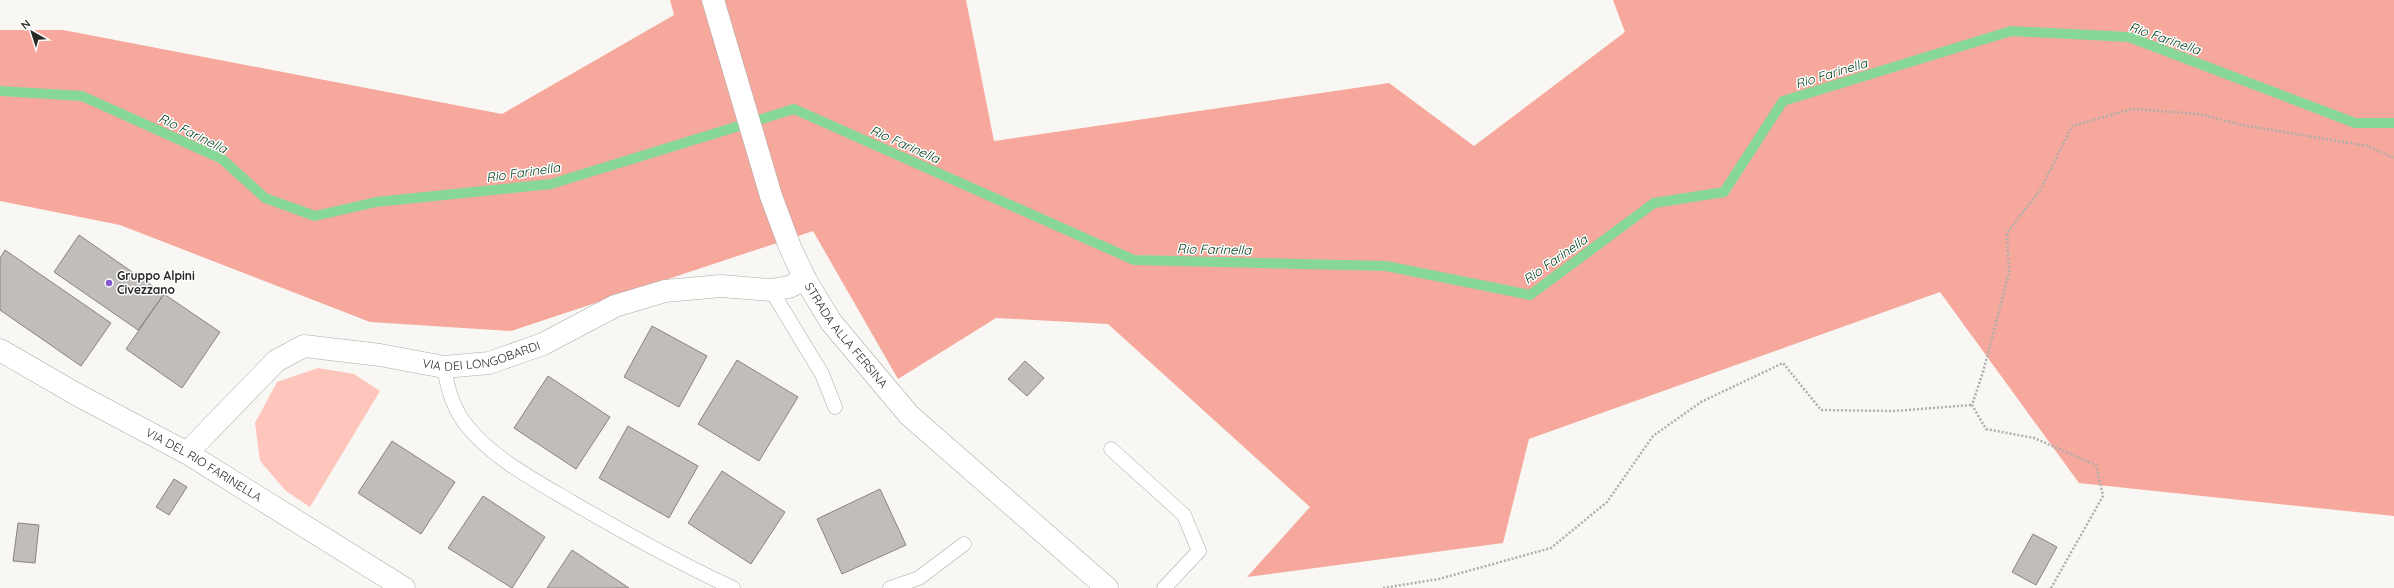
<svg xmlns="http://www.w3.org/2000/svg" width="2394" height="588" viewBox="0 0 2394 588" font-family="Quicksand,sans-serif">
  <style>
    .green { fill: #fec5bc }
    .forest { fill: #f7a89c }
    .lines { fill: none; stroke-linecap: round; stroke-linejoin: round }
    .stream { stroke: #87d798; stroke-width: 10 }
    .building { fill: #c0bdbb; stroke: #888482 }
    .lane-casing { stroke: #abaaa7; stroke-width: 15 }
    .street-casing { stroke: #abaaa7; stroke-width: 23 }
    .secondary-casing { stroke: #abaaa7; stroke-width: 23 }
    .path { stroke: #afaeab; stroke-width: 2.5; stroke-dasharray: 2 2; stroke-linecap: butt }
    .lane { stroke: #fff; stroke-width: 14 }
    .street { stroke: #fff; stroke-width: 22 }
    .secondary { stroke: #fff; stroke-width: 22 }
    .poi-dot { fill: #8758d1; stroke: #fff; stroke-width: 1.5 }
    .labels { text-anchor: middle; stroke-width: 3; stroke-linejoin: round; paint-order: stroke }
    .poi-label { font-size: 12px; font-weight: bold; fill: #282826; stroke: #fff; text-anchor: start }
    .street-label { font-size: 12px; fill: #282826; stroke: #fff }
    .water-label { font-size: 13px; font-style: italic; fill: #004019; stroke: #fff }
  </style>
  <rect width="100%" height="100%" fill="#f8f7f3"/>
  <path class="green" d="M318 368 354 374 380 391 310 507 286 491 260 461 255 423 277 382Z"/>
  <path class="forest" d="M670 0H966L994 141 1389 83 1474 146 1625 32 1613 0H2394V516L2079 483 1940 292 1529 439 1503 543 1247 577 1310 507 1108 324 996 318 898 379 813 231 511 331 370 322 120 225 0 201V30H63L502 114 674 15Z"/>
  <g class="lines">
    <path class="stream" d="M0 91 82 96 222 159 265 198 315 216 376 202 551 184 794 109 1134 260 1386 266 1530 295 1654 203 1724 192 1783 101 2011 31 2129 37 2355 123H2394"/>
  </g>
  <path class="building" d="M79 235 164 294 138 330 54 272Z
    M5 250 111 323 81 366 0 310V258Z
    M164 294 220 332 182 388 126 349Z
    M652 326 707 356 679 407 624 377Z
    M737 360 798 397 759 461 698 424Z
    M1025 361 1044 378 1027 396 1008 379Z
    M548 376 610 417 576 469 514 428Z
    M628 426 698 466 669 518 599 478Z
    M392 441 455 482 421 534 358 493Z
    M722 471 785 512 751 564 688 523Z
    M174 479 187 487 169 515 156 507Z
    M880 489 906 545 842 574 817 519Z
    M483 496 545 537 512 588 448 548Z
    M18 523 39 525 35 563 13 561Z
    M2033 534 2057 547 2036 585 2012 572Z
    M572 550 629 588H547Z"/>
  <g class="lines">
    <g class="lane-casing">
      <path id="lane" d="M771 290 822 374 835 407
        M444 367C447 387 453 409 467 426 493 458 534 480 570 501 623 532 677 562 733 588
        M1111 449 1184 515 1199 551 1164 588
        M890 588 919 578 964 544"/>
    </g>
    <g class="street-casing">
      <g id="street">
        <path id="s1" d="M0 350 76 394 187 453 404 588"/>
        <path id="s2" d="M187 453 276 361 304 346 380 355 444 367 489 363 543 344 615 306 665 291 721 286 771 290 789 287 805 279"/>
      </g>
    </g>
    <g class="secondary-casing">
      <g id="secondary">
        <path id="s3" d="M713 0 771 196 790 247 805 279 831 322 909 415 1107 588"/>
      </g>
    </g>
    <path class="path" d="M1383 588 1439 579 1551 548 1607 502 1653 436 1701 402 1783 363 1821 410 1894 411 1972 405
      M2051 588 2103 496 2096 465 2034 438 1986 429 1972 405 1983 372 2009 273 2007 233 2041 189 2072 126 2132 109 2199 114 2242 125 2367 146 2394 158"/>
    <use href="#lane" class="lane"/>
    <use href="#street" class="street"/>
    <use href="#secondary" class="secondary"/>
  </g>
  <circle class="poi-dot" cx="109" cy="283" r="4"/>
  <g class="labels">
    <g class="poi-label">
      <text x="117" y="280">Gruppo Alpini<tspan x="117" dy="14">Civezzano</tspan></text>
    </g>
    <g class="street-label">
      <text dy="4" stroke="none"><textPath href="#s3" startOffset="364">STRADA ALLA FERSINA</textPath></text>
      <text dy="4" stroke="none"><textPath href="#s2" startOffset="340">VIA DEI LONGOBARDI</textPath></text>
      <text dy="4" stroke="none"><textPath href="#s1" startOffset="234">VIA DEL RIO FARINELLA</textPath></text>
    </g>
    <g class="water-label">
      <text transform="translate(2165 38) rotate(19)" y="5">Rio Farinella</text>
      <text transform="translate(1831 73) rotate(-17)" y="5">Rio Farinella</text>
      <text transform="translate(193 133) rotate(26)" y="5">Rio Farinella</text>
      <text transform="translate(905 144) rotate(24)" y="5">Rio Farinella</text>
      <text transform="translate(523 172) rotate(-8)" y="5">Rio Farinella</text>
      <text transform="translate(1214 249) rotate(1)" y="5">Rio Farinella</text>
      <text transform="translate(1555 259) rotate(-35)" y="5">Rio Farinella</text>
    </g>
  </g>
  <g transform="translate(32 32) rotate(321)" stroke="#ffffff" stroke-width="3" paint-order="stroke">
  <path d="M0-3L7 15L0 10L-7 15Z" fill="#282826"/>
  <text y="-6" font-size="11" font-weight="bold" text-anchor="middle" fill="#282826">N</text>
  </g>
</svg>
